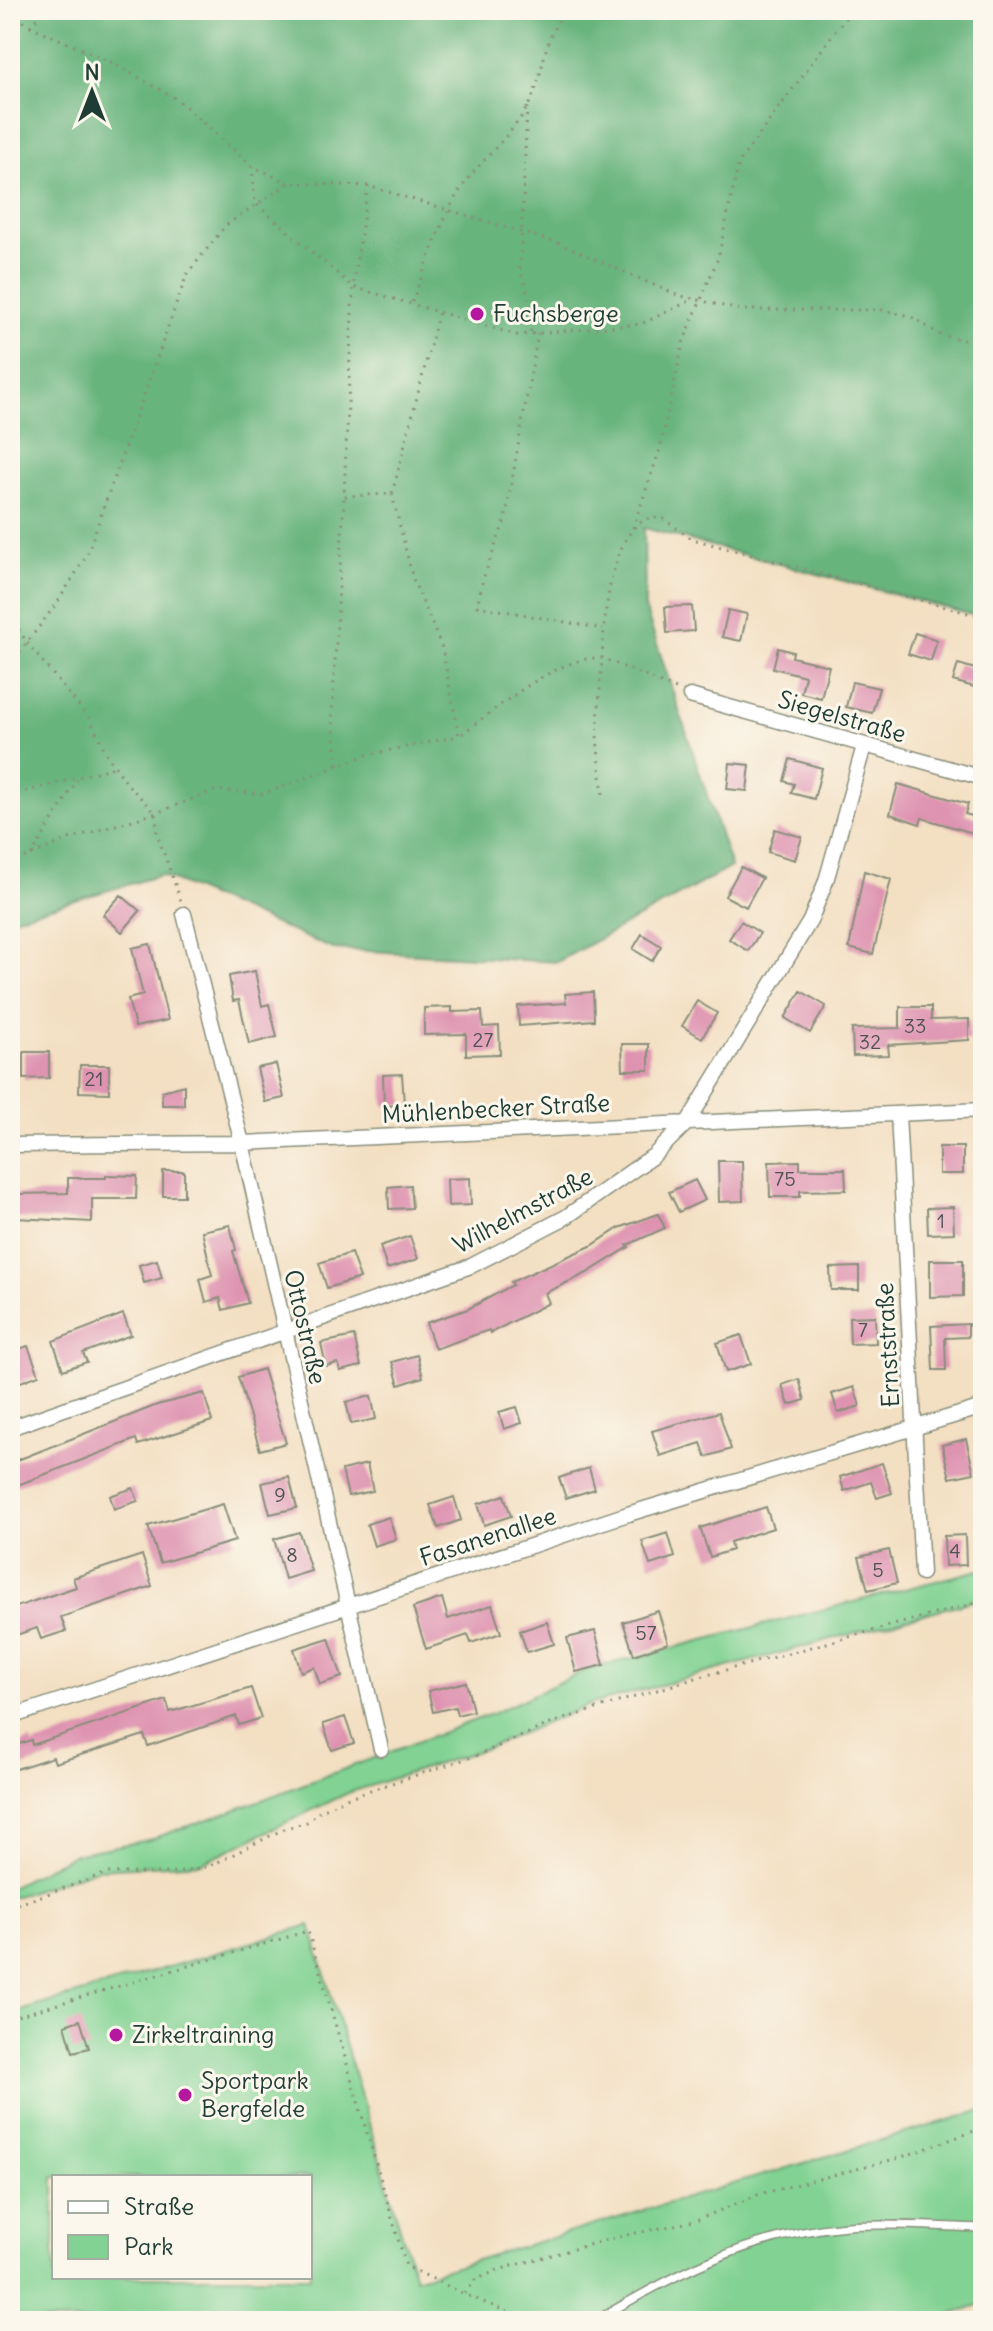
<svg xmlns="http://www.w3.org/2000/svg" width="993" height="2331" viewBox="0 0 993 2331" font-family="Delius,sans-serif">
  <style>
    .green { fill: #81d293; stroke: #508864; stroke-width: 2; fill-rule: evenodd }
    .forest { fill: #68b47d; stroke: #447858; stroke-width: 2 }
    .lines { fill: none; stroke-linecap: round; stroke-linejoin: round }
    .stream { stroke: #6cc0e8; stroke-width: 5 }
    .building { fill: #de93b0 }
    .lane-casing { stroke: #898e7b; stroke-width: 10 }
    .street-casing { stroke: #898e7b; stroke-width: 17 }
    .path { stroke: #898e7b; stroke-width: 3; stroke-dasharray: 2 6; stroke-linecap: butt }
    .lane { stroke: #fff; stroke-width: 7 }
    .street { stroke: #fff; stroke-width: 14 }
    .poi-dot { fill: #b5179e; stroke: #fbf7ec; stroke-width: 3 }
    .labels { text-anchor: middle; stroke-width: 6; stroke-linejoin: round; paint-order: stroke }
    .number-label { font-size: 20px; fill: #4f5253 }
    .poi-label { font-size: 24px; fill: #1f3d34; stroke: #fbf7ec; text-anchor: start }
    .street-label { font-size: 24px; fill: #1f3d34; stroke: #fbf7ec }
  </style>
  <rect width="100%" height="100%" fill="#fbf7ec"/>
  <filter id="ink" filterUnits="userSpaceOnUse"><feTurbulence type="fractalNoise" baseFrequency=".0125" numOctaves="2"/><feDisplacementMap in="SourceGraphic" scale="16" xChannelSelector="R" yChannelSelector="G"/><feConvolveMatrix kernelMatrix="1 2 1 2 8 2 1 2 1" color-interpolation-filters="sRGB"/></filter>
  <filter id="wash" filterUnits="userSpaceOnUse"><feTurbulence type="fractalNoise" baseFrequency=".006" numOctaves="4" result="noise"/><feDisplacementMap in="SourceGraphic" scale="32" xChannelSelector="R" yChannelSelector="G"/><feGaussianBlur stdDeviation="1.8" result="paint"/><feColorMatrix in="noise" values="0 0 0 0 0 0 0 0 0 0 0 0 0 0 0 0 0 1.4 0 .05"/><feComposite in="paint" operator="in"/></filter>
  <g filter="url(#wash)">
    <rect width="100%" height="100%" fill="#f3dfc2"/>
    <path class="green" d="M983 1569V1598L591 1704 487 1748 348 1793 201 1863 97 1869 10 1898V1887L75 1854 148 1840 232 1811 494 1713 586 1670Z
      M310 1925 415 2278 983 2110V2305L928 2321H10V2014ZM54 2177H310V2277H54Z"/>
    <path class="forest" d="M10 10H983V618L644 528 645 608 731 867 557 962 333 949 161 875 10 919Z"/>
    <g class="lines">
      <path class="stream" d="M10 57 11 21"/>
    </g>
    <g id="blocks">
      <path class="building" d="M692 606 694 631 667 633 665 607Z
        M728 610 747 614 741 641 722 637Z
        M915 633 937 640 931 661 908 654Z
        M778 648 793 652 792 657 829 666 821 698 801 693 805 676 773 668Z
        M958 664 979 670 974 687 953 681Z
        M852 682 879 688 872 713 846 707Z
        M790 759 822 768 814 799 791 793 794 784 784 781Z
        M730 763 750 765 747 791 727 789Z
        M898 784 968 804 965 814 983 819V836L922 818 920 824 890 814Z
        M775 829 802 837 795 860 768 852Z
        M741 867 762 878 746 907 725 896Z
        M864 871 891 879 873 954 849 948Z
        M121 895 140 911 122 932 103 915Z
        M741 921 760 933 748 951 729 939Z
        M642 934 661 946 652 961 633 949Z
        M150 944 168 1020 135 1027 128 999 143 995 132 948Z
        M255 971 262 1006 269 1004 277 1037 249 1044 239 1000 233 1001 229 976Z
        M801 991 826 1006 810 1033 785 1018Z
        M593 992 594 1020 519 1026 518 1006 566 1003 565 994Z
        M697 1001 717 1013 702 1038 682 1026Z
        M452 1007V1012L482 1011 483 1027 499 1026 500 1054 466 1055V1034L424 1035V1008Z
        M900 1007H931V1020L969 1019V1040L888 1045 889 1055 853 1056 852 1029 900 1028Z
        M622 1044H649V1070H623Z
        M24 1052H49V1078L24 1079Z
        M276 1064 284 1098 265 1102 257 1068Z
        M80 1065H109V1093L79 1092Z
        M402 1074 404 1105 384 1106 383 1075Z
        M184 1085V1105H162V1091Z
        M939 1147H963V1174H939Z
        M718 1161H742L743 1201 719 1202Z
        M800 1161V1169H845L846 1190 800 1191V1197H770L769 1162Z
        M163 1171H184V1196H163Z
        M106 1175 137 1176 136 1199H92V1222L16 1218 15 1194 68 1193V1178H106Z
        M470 1178 471 1205 448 1206 447 1179Z
        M695 1180 705 1200 679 1212 669 1192Z
        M410 1185 412 1208 389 1209 388 1187Z
        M953 1207 954 1233 928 1234 927 1208Z
        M658 1214 665 1228 627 1245 629 1247 587 1273 545 1293 549 1303 490 1333 489 1330 435 1349 426 1323 468 1309 513 1285 511 1282 593 1245 619 1228Z
        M230 1225 236 1250 233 1251 248 1303 223 1310 220 1298 206 1302 200 1279 212 1275 202 1231Z
        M410 1236 418 1259 387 1269 380 1246Z
        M351 1253 360 1278 327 1288 319 1263Z
        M157 1260 162 1278 144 1283 139 1265Z
        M930 1260H963V1296L930 1297Z
        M859 1267V1290H831L830 1268Z
        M123 1314 131 1335 83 1353 87 1362 63 1370 53 1341Z
        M875 1316 876 1343 850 1344 849 1317Z
        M968 1324V1337L945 1338 946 1370H933L931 1326Z
        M741 1335 751 1364 726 1372 717 1343Z
        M354 1336 361 1366 340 1371 338 1363 326 1366 321 1343Z
        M28 1346 39 1375 10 1386V1352Z
        M417 1355 423 1377 399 1385 392 1362Z
        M263 1369 286 1443 260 1450 238 1377Z
        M799 1379 805 1400 789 1405 782 1385Z
        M854 1387 860 1406 838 1413 832 1394Z
        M204 1393 212 1421 138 1445 136 1439 10 1488V1463L157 1405Z
        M371 1396 376 1419 351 1424 346 1402Z
        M517 1407 522 1423 504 1429 499 1412Z
        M719 1412 731 1449 706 1457 701 1443 660 1456 652 1431Z
        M966 1439 974 1473 950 1478 942 1445Z
        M882 1463 892 1493 877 1498 871 1482 844 1491 840 1477Z
        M367 1464 373 1491 348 1496 342 1470Z
        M589 1468 595 1489 566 1498 559 1478Z
        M289 1477 297 1508 270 1514 262 1483Z
        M133 1488 138 1501 114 1509 110 1496Z
        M504 1495 511 1516 484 1525 478 1504Z
        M454 1497 461 1520 438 1528 430 1505Z
        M223 1504 235 1541 160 1563 148 1526Z
        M766 1507 773 1528 730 1542 732 1550 710 1557 700 1528Z
        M389 1517 396 1539 374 1546 367 1524Z
        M299 1532 311 1571 285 1579 274 1539Z
        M668 1533 675 1557 650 1565 642 1541Z
        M965 1535 966 1565 945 1566 944 1536Z
        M889 1550 897 1583 868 1590 859 1557Z
        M142 1555 152 1586 61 1617 66 1631 41 1639 37 1628 10 1637V1609L76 1587 73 1578Z
        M442 1598 448 1619 492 1605 501 1633 471 1643 468 1635 426 1649 413 1608Z
        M658 1611 668 1643 634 1655 623 1622Z
        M547 1622 554 1644 527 1652 520 1631Z
        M595 1631 604 1665 576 1672 567 1638Z
        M329 1638 342 1677 320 1684 314 1667 301 1672 294 1649Z
        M466 1682 473 1711 457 1715 455 1707 433 1712 428 1691Z
        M251 1688 261 1718 239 1725 236 1716 148 1746 144 1735 55 1763 53 1757 13 1770 10 1762V1747L31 1740 32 1745 166 1700 170 1712Z
        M345 1717 354 1743 332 1750 323 1724Z
        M80 2020 89 2048 73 2052 65 2025Z"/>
    </g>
  </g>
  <g filter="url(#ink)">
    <use href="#blocks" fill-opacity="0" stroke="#898e7b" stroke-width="2"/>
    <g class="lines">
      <g class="lane-casing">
        <path id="lane" d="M595 2321C674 2274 754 2233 847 2226 892 2223 938 2227 983 2228"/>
      </g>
      <g class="street-casing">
        <path id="street" d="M690 696 983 778
          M184 914 242 1143 381 1749
          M898 1114 922 1573
          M10 1145 242 1143 983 1110
          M10 1428 471 1266 566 1217 653 1156 688 1122 810 921 826 881 864 746
          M10 1717 628 1514 983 1407"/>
      </g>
      <path class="path" d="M10 12 30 26 117 65 178 100 252 166 289 183
        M30 26 44 10
        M527 107 520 269 528 295 531 334
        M252 166 255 203 353 287 517 335 641 324 694 299
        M368 186 353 287 344 496 392 494 439 312
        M412 302C427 265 439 224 460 190 480 160 512 136 529 104 546 72 541 37 567 10
        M538 333 505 520 483 579 477 606 603 629
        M392 494 413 579 442 648 459 736C494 711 557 655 602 658L597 739 603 794
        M633 528 660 449 683 343 718 258 739 162 851 10
        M10 616 28 644 91 721 108 757 129 786 156 813 157 834 181 901
        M10 665 57 603 86 557 187 274 226 225 289 183 368 186 558 243 677 295 740 310H882L910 316 941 335 983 344
        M676 689 602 658C604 622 609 532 649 518H662L692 539 983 617
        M338 764 332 714 344 497
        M10 796 114 767
        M31 856 77 780
        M10 864 69 839 156 813 216 790 263 794 367 755 459 736
        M10 1907 107 1873H177L208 1867 284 1829 307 1822 320 1811 346 1798 478 1755 554 1722 696 1678 983 1601
        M10 2018 308 1931 406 2266 464 2294
        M530 2321 464 2294 475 2280 498 2270 617 2237 694 2221 760 2194 899 2158 983 2128"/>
      <use href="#lane" class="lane"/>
      <use href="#street" class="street"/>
    </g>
  </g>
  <g class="poi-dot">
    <circle cx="477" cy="314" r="8"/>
    <circle cx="116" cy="2035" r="8"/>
    <circle cx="185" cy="2095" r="8"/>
  </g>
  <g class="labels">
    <g class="number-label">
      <text x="915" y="1033">33</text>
      <text x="483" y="1047">27</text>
      <text x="870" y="1049">32</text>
      <text x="94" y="1086">21</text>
      <text x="785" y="1186">75</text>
      <text x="941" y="1228">1</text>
      <text x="863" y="1337">7</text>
      <text x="280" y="1502">9</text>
      <text x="955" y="1558">4</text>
      <text x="292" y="1562">8</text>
      <text x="878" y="1577">5</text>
      <text x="646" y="1640">57</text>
    </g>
    <g class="poi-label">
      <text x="493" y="322">Fuchsberge</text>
      <text x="132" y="2043">Zirkeltraining</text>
      <text x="201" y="2089">Sportpark<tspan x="201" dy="28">Bergfelde</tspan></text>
    </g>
    <g class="street-label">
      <text transform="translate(842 717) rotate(16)" y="8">Siegelstraße</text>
      <text transform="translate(496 1109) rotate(-3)" y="8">Mühlenbecker Straße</text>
      <text transform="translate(523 1211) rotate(-28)" y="8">Wilhelmstraße</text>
      <text transform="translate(305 1327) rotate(77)" y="8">Ottostraße</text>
      <text transform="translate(888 1345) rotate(-93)" y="8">Ernststraße</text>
      <text transform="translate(488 1537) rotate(-18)" y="8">Fasanenallee</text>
    </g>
  </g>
  <rect width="993" height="2331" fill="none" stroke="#fbf7ec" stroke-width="40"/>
  <rect x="52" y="2175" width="260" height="104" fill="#fbf7ec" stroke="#a3ada2" stroke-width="2"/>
  <rect x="68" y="2201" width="40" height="12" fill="#ffffff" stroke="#a3ada2" stroke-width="2"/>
  <text x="124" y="2215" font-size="24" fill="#1f3d34">Straße</text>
  <rect x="68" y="2235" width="40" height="24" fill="#81d293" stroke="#a3ada2" stroke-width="2"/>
  <text x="124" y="2255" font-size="24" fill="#1f3d34">Park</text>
  <g transform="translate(92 92)" stroke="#fbf7ec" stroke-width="6" paint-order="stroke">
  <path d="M0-6L14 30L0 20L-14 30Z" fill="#1f3d34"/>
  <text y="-12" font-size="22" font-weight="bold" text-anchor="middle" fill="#1f3d34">N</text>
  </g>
</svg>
